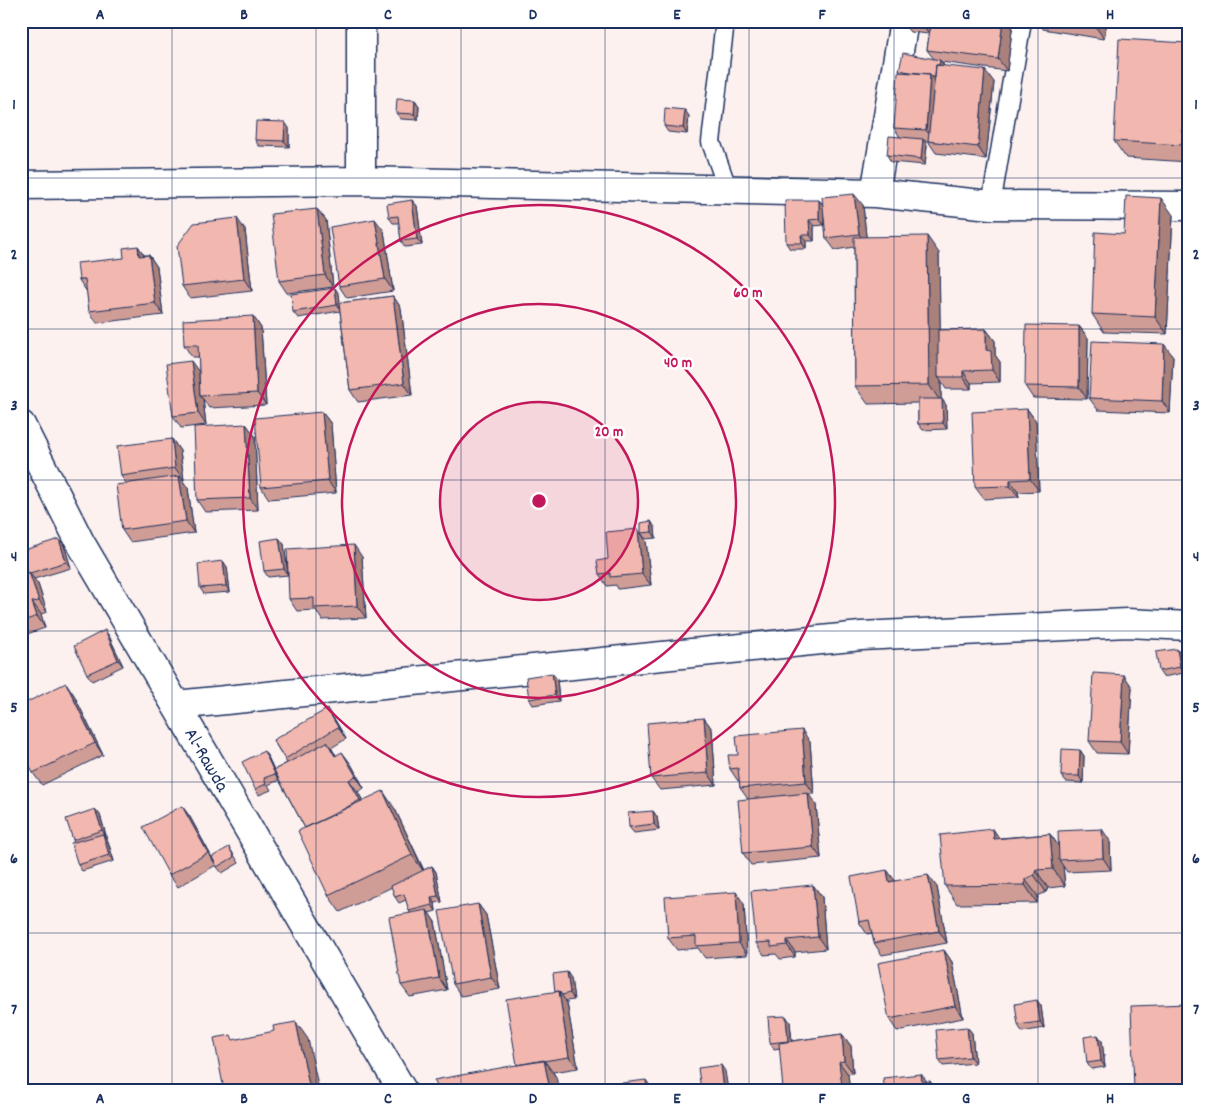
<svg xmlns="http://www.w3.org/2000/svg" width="1210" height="1111" viewBox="0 0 1210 1111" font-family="Dekko,sans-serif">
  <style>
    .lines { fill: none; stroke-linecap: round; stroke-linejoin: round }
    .service-casing { stroke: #1b2f5e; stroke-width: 21 }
    .minor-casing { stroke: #1b2f5e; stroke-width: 31 }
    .service { stroke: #fff; stroke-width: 18 }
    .minor { stroke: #fff; stroke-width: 28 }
    .wall { fill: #d09d96; stroke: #1b2f5e }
    .shaded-wall { fill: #a9807a; stroke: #1b2f5e }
    .building { fill: #f2b7ae; stroke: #1b2f5e }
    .grid { fill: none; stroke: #1b2f5e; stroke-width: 1; stroke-opacity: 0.55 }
    .ring { fill: none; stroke: #c2185b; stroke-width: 2.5 }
    .labels { text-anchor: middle; stroke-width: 5; stroke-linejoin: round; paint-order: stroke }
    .street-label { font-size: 19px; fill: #1b2f5e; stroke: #fff }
    .centre { fill: #c2185b; stroke: #fff; stroke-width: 2.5 }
    .ring-label { font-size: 15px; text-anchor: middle; font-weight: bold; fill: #c2185b; stroke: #fff; stroke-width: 5; stroke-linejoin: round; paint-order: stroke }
    .neatline { fill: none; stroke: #1b2f5e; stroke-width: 2 }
    .grid-label { font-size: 16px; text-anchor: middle; font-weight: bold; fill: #1b2f5e }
  </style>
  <rect width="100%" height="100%" fill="#fcf1ef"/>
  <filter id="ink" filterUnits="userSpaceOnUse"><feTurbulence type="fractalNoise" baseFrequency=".02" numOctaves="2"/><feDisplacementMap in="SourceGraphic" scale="10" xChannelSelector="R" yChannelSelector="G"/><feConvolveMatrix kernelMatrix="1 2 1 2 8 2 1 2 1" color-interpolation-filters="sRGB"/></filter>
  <g filter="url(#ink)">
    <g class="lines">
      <g class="service-casing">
        <path id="service" d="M725 21 711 142 728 190
          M991 205 1022 21"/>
      </g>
      <g class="minor-casing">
        <path id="minor" d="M361 21V181
          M21 185 361 181 875 193 991 205 1189 206
          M875 193 904 21
          M21 425 80 542 402 1090
          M176 705 861 636 1127 623 1189 626"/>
      </g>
      <use href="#service" class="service"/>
      <use href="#minor" class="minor"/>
    </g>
    <path class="wall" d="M906 21H1012L1013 22 1007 71 941 62 944 66 994 82 986 159 936 153 928 141H924L927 145 925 165 891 162 887 155 900 137 894 128 900 72 899 70 934 59 927 50 929 34 910 32 905 26Z
      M1037 21H1107L1104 39 1043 29Z
      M1189 45V162L1126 158 1114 141Z
      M415 100 419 106 418 120 401 119 396 113Z
      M689 116 687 134 668 132 664 126Z
      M289 128V147L259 146 255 140Z
      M412 200 417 206 422 245 405 247 401 241 399 223H393L389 217Z
      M819 200 823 205H863L866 237 939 253 940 330 986 329 995 341V355L1000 362V382L971 383V389H946L941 381V399L946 405 947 429 923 430 918 424V403L868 404 855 386 854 247 835 250 826 238 824 210V225L814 226V241H806V249H790L786 243Z
      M317 209 326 220 333 287 287 293 279 281Z
      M1173 215 1167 334 1104 332 1092 314Z
      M245 230 252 291 190 298 182 286Z
      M384 231 393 291 347 298 339 286Z
      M138 246 144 255H149L157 267 163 315 97 323 89 311 87 292 79 280 124 258Z
      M339 294 340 303 393 296 401 308 412 395 358 402 350 390 340 311 298 318 293 312Z
      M253 316 261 328 266 405 209 408 203 399 206 425 181 428 173 416 199 372V357H192L184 345Z
      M1079 326 1088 338 1087 399 1033 398 1025 386Z
      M1173 356 1170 413 1098 410 1089 398Z
      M1027 409 1036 421 1039 491 1018 492 1019 497 984 499 975 487Z
      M322 412 331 424 336 493 269 499 261 487Z
      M246 424 255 436 258 510 205 512 197 500Z
      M172 439 180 451 184 480H182L188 488 194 533 130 542 122 530 126 483 121 476Z
      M21 518 26 540 21 541Z
      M651 521 655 528 656 538 646 539 641 533Z
      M59 539 64 545 71 568 34 579 38 584 47 612 41 614 45 628 21 636V568L26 574 28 573Z
      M646 541 651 585 618 589 616 585 607 586 599 574 608 559Z
      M284 544 288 575 268 577 264 571Z
      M362 557 366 618 322 620 316 610 297 611 289 599Z
      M223 561 227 567 230 592 204 594 200 588Z
      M109 636 123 666 92 681 87 674Z
      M1181 655 1184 673 1163 677 1159 671Z
      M557 679 559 701 533 705 529 699Z
      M66 683 74 695 103 755 42 785 33 773Z
      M1132 687 1128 754 1097 753 1089 741Z
      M704 718 712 729 716 785 660 790 651 778Z
      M335 720 346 739 331 748 336 755 351 764 364 788 358 792 363 801 395 809 424 870 432 866 436 872 442 902 435 903 436 911 429 913 435 922 447 990 410 997 401 985 410 913 406 900 399 903 395 897 392 887 340 912 328 895 305 828 279 780 268 785 271 790 259 795 255 789 268 757 274 770 287 763 273 740Z
      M810 742 814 794H808L816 805 821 858 751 865 743 853 748 799 740 788 739 780 738 781 730 769 738 755Z
      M1080 750 1084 756 1083 783 1066 782 1061 776Z
      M182 806 190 817 216 865 178 887 169 875Z
      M95 809 100 815 114 861 82 871 78 865 74 843 73 840Z
      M653 811 657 817 659 830 634 833 629 827Z
      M993 829 999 838 1050 834 1058 845 1110 841 1111 870 1067 872 1063 866 1065 886 1048 888 1046 892 1038 896 1037 903 957 904 945 886Z
      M229 847 239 863 222 873 217 867Z
      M887 870 895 881 937 887 947 943 882 955 874 943 872 933 867 934 859 922Z
      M813 885 822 897 826 949 795 952V957L780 959 776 954 764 955 756 943Z
      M478 904 486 915 500 989 461 996 453 984Z
      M744 904 747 955 705 958 698 948 677 950 668 938Z
      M944 950 952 962 963 1018 897 1031 889 1019Z
      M571 978 574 1000 566 1001 567 1003 578 1068 553 1072 556 1077 517 1065 555 992Z
      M1041 1006 1044 1028 1022 1032 1018 1025Z
      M790 1022 792 1041 842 1034 851 1046 853 1073 848 1074 780 1048 774 1049 770 1043Z
      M967 1027 972 1033 975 1063 943 1066 939 1060Z
      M1102 1041 1105 1067 1091 1069 1087 1063Z"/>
    <path class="shaded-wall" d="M926 21H931L929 34 925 28Z
      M1003 21H1012L1013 22 1007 71 998 59Z
      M1097 21H1107L1104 39 1096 27Z
      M1187 43 1189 45V155L1182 145Z
      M940 60 944 66 936 78Z
      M985 70 994 82 986 159 978 147Z
      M930 74 939 86 935 142 926 130Z
      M415 100 419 106 418 120 414 114Z
      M685 110 689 116 687 134 683 128Z
      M285 122 289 128V147L284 141Z
      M923 139 927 145 925 165 921 159Z
      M854 194 863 205 867 246 859 234Z
      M1161 198 1173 215 1167 334 1155 317Z
      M412 200 417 206 422 245 417 239Z
      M819 200 824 206V225L819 219Z
      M317 209 326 220 333 287 325 275Z
      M237 218 245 230 252 291 244 279Z
      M375 219 384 231 393 291 385 279Z
      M809 220 814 226V241L810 235Z
      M801 235 806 241V249L802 243Z
      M927 236 939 253 941 377H938L941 381V402L929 385Z
      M138 246 146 258 139 256Z
      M149 255 157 267 163 315 155 303Z
      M335 288 339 294 341 311 337 305Z
      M393 296 401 308 412 395 404 383Z
      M253 316 261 328 266 405 257 393Z
      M1079 326 1088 338 1087 399 1079 387Z
      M986 329 995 341V355L1000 362V382L992 370 986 350Z
      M1164 344 1173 356 1170 413 1162 401Z
      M191 361 199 372 200 396 203 399 206 425 198 413Z
      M963 371 971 383V389L963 377Z
      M942 399 946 405 947 429 943 423Z
      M1027 409 1036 421 1039 491 1030 479Z
      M322 412 331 424 336 493 328 481Z
      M246 424 255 436 258 510 250 498Z
      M172 439 180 451 184 480 175 468Z
      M179 476 188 488 194 533 186 521Z
      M1010 480 1018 492 1019 497 1010 486Z
      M21 518 26 540 21 533Z
      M651 521 655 528 656 538 652 532Z
      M638 529 646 541 651 585 642 574Z
      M279 538 284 544 288 575 284 569Z
      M59 539 64 545 71 568 66 562Z
      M354 545 362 557 366 618 357 606Z
      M223 561 227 567 230 592 226 586Z
      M29 572 38 584 47 612 39 601Z
      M32 602 41 614 45 628 37 616Z
      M105 630 109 636 123 666 118 660Z
      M1177 649 1181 655 1184 673 1180 667Z
      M552 673 557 679 559 701 555 695Z
      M1124 675 1132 687 1128 754 1120 742Z
      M66 683 74 695 103 755 95 743Z
      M327 709 335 720 346 739 338 727Z
      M704 718 712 729 716 785 708 773Z
      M802 730 810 742 814 794 806 782Z
      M327 742 335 754 343 768 335 756Z
      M1080 750 1084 756 1083 783 1079 776Z
      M264 751 268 757 279 780 275 774Z
      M342 752 351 764 364 788 356 776Z
      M349 780 358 792 369 812 360 800Z
      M383 791 395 809 424 872 412 855Z
      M808 793 816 805 821 858 813 847Z
      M182 806 190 817 216 865 208 853Z
      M95 809 100 815 106 836 102 830Z
      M653 811 657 817 659 830 654 824Z
      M993 829 1005 847 994 839Z
      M1102 829 1110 841 1111 870 1103 858Z
      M103 834 107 840 114 861 109 855Z
      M1050 834 1062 851 1059 860 1063 866 1065 886 1053 869Z
      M432 866 436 872 442 902 438 896Z
      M887 870 896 882H889Z
      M1036 870 1048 888 1046 892 1034 875Z
      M928 875 937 887 947 943 939 931Z
      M1025 879 1038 896 1037 903 1025 885Z
      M813 885 822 897 826 949 818 937Z
      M736 892 744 904 747 955 739 943Z
      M431 897 435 903 436 911 432 905Z
      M478 904 486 915 500 989 491 977Z
      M427 910 435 922 447 990 439 978Z
      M787 940 795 952V957L787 945Z
      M944 950 952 962 963 1018 955 1006Z
      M567 972 571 978 574 1000 570 993Z
      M559 991 567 1003 578 1068 569 1057Z
      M1037 1000 1041 1006 1044 1028 1040 1022Z
      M786 1016 790 1022 792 1047 788 1041Z
      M296 1022 308 1039 319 1090H310Z
      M967 1027 972 1033 975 1063 970 1057Z
      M842 1034 851 1046 853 1073 844 1061Z
      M1098 1035 1102 1041 1105 1067 1101 1061Z
      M544 1060 556 1077 559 1090H550Z
      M839 1062 848 1074 850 1090H840Z
      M721 1065 725 1071 728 1090H724Z
      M921 1074 930 1085 922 1082Z
      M646 1080 653 1090H647Z
      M930 1081 936 1090H930Z"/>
    <path class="building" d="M906 21H926L925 28 905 26Z
      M931 21H1003L998 59 927 50Z
      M1057 21H1097L1096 27Z
      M1119 39 1187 43 1182 145 1114 141Z
      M903 53 940 60 939 65H936L935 78 933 77 930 74 910 72 899 70Z
      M936 65 985 70 978 147 928 141Z
      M898 72 930 74 926 130 894 128Z
      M397 99 415 100 414 114 396 113Z
      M665 108 685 110 683 128 664 126Z
      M256 121 285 122 284 141 255 140Z
      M889 136 923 139 921 159 887 155Z
      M854 194 859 234 826 238 822 197Z
      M1126 196 1161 198 1155 317 1092 314 1095 232 1124 234Z
      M412 200 417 239 401 241 398 216 389 217 387 204Z
      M785 200H819V219L809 220 810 235H801L802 243H786Z
      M317 209 325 275 279 281 271 214Z
      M237 218 244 279 182 286 177 246 194 223Z
      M375 219 385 279 339 286 330 227Z
      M927 236 929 385 855 386 854 237Z
      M138 246 139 256 149 255 155 303 89 311 85 279 79 280 77 263 124 258 123 248Z
      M335 288 337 305 293 312 291 294Z
      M393 296 404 383 350 390 339 303Z
      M253 316 257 393 200 396 198 345H184L183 320Z
      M1026 325 1079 326V387L1025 386Z
      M986 329V350L991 351 992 370 963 371V377H938V330Z
      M1092 341 1164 344 1162 401 1089 398Z
      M191 361 198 413 173 416 166 364Z
      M918 399H942L943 423 918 424Z
      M1027 409 1030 479 1010 480V486L975 487 972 412Z
      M322 412 328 481 261 487 255 418Z
      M246 424 250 498 197 500 194 427Z
      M172 439 175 468 121 476 117 446Z
      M179 476 186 521 122 530 116 485Z
      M651 521 652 532 641 533V523Z
      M638 529 642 574 610 577V573L599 574 597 561 608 559 606 532Z
      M279 538 284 569 264 571 260 541Z
      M59 539 66 562 30 573 29 572 28 573 21 551Z
      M354 545 357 606 314 608V598L289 599 287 549Z
      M223 561 226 586 200 588 198 564Z
      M21 569 23 575 29 572 39 601 32 602 37 616 21 622Z
      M105 630 118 660 87 674 74 646Z
      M1177 649 1180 667 1159 671 1156 652Z
      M552 673 555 695 529 699 526 677Z
      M1093 673 1124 675 1120 742 1089 741Z
      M66 683 95 743 33 773 21 748V705Z
      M327 709 338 727 285 759 273 740Z
      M704 718 708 773 651 778 647 723Z
      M802 730 806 782 740 788 738 768 730 769 728 755H738L736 736Z
      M327 742 335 756 342 752 356 776 349 780 360 800 329 817 305 828 274 770Z
      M1062 749 1080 750 1079 776H1061Z
      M264 751 275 774 264 778 266 784 255 789 242 762Z
      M383 791 412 855 328 895 298 831Z
      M808 793 813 847 743 853 738 800Z
      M182 806 208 853 169 875 143 827Z
      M95 809 102 830 73 840 66 819Z
      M653 811 654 824 629 827 628 813Z
      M993 829 994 839 1050 834 1053 869 1036 870 1034 875 1025 879V885L945 886 940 835Z
      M1102 829 1103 858 1059 860 1058 831Z
      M103 834 109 855 78 865 71 843Z
      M229 847 234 857 217 867 212 857Z
      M432 866 438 896 431 897 432 905 409 911 404 894 395 897 391 886Z
      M887 870 889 882 928 875 939 931 874 943 869 920 859 922 851 877Z
      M813 885 818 937 787 940V945L771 947V942L756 943 751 891Z
      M736 892 739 943 696 946V936L668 938 665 897Z
      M478 904 491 977 453 984 439 911Z
      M427 910 439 978 401 985 389 917Z
      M944 950 955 1006 889 1019 878 963Z
      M567 972 570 993 562 995 559 991 555 992 553 974Z
      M559 991 569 1057 517 1065 506 999Z
      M1037 1000 1040 1022 1018 1025 1015 1004Z
      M1189 1004V1090H1134L1131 1006Z
      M786 1016 788 1041 770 1043 768 1017Z
      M296 1022 310 1090H224L214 1038 231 1035 233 1040 274 1031 273 1026Z
      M967 1027 970 1057 939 1060 936 1030Z
      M842 1034 844 1061 839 1062 842 1086 840 1090H783L779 1043Z
      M1098 1035 1101 1061 1087 1063 1084 1037Z
      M544 1060 550 1090H439L434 1080Z
      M721 1065 724 1090H701L698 1068Z
      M921 1074 922 1082 930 1081V1090H885L883 1078Z
      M646 1080 647 1090H581V1088Z"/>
  </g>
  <path class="grid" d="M172 21V1090M316 21V1090M461 21V1090M605 21V1090M749 21V1090M894 21V1090M1038 21V1090M21 178H1189M21 329H1189M21 480H1189M21 631H1189M21 782H1189M21 933H1189"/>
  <circle cx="539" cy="501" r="99" fill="#c2185b" fill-opacity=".12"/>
  <g class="ring">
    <circle cx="539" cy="501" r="99"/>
    <circle cx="539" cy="501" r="197"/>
    <circle cx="539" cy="501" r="296"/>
  </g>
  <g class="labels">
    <g class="street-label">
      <text transform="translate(208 759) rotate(60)" y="7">Al-Rawda</text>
    </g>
  </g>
  <circle cx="539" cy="501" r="8" class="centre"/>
  <g class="ring-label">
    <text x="748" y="297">60 m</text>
    <text x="678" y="367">40 m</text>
    <text x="609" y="436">20 m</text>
  </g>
  <rect width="1210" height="1111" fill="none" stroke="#fff" stroke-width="55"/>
  <rect x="28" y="28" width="1154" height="1056" class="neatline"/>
  <g class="grid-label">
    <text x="100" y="19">A</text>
    <text x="244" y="19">B</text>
    <text x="388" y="19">C</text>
    <text x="533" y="19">D</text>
    <text x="677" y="19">E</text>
    <text x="822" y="19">F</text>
    <text x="966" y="19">G</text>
    <text x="1110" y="19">H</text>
    <text x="14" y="109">1</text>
    <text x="1196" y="109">1</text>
    <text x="14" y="259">2</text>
    <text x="1196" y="259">2</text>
    <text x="14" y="410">3</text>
    <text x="1196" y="410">3</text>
    <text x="14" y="561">4</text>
    <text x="1196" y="561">4</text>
    <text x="14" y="712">5</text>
    <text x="1196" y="712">5</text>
    <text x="14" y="863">6</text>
    <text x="1196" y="863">6</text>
    <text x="14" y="1014">7</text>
    <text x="1196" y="1014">7</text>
    <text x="100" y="1103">A</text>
    <text x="244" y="1103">B</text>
    <text x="388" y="1103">C</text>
    <text x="533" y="1103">D</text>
    <text x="677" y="1103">E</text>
    <text x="822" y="1103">F</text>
    <text x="966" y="1103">G</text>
    <text x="1110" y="1103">H</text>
  </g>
</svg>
